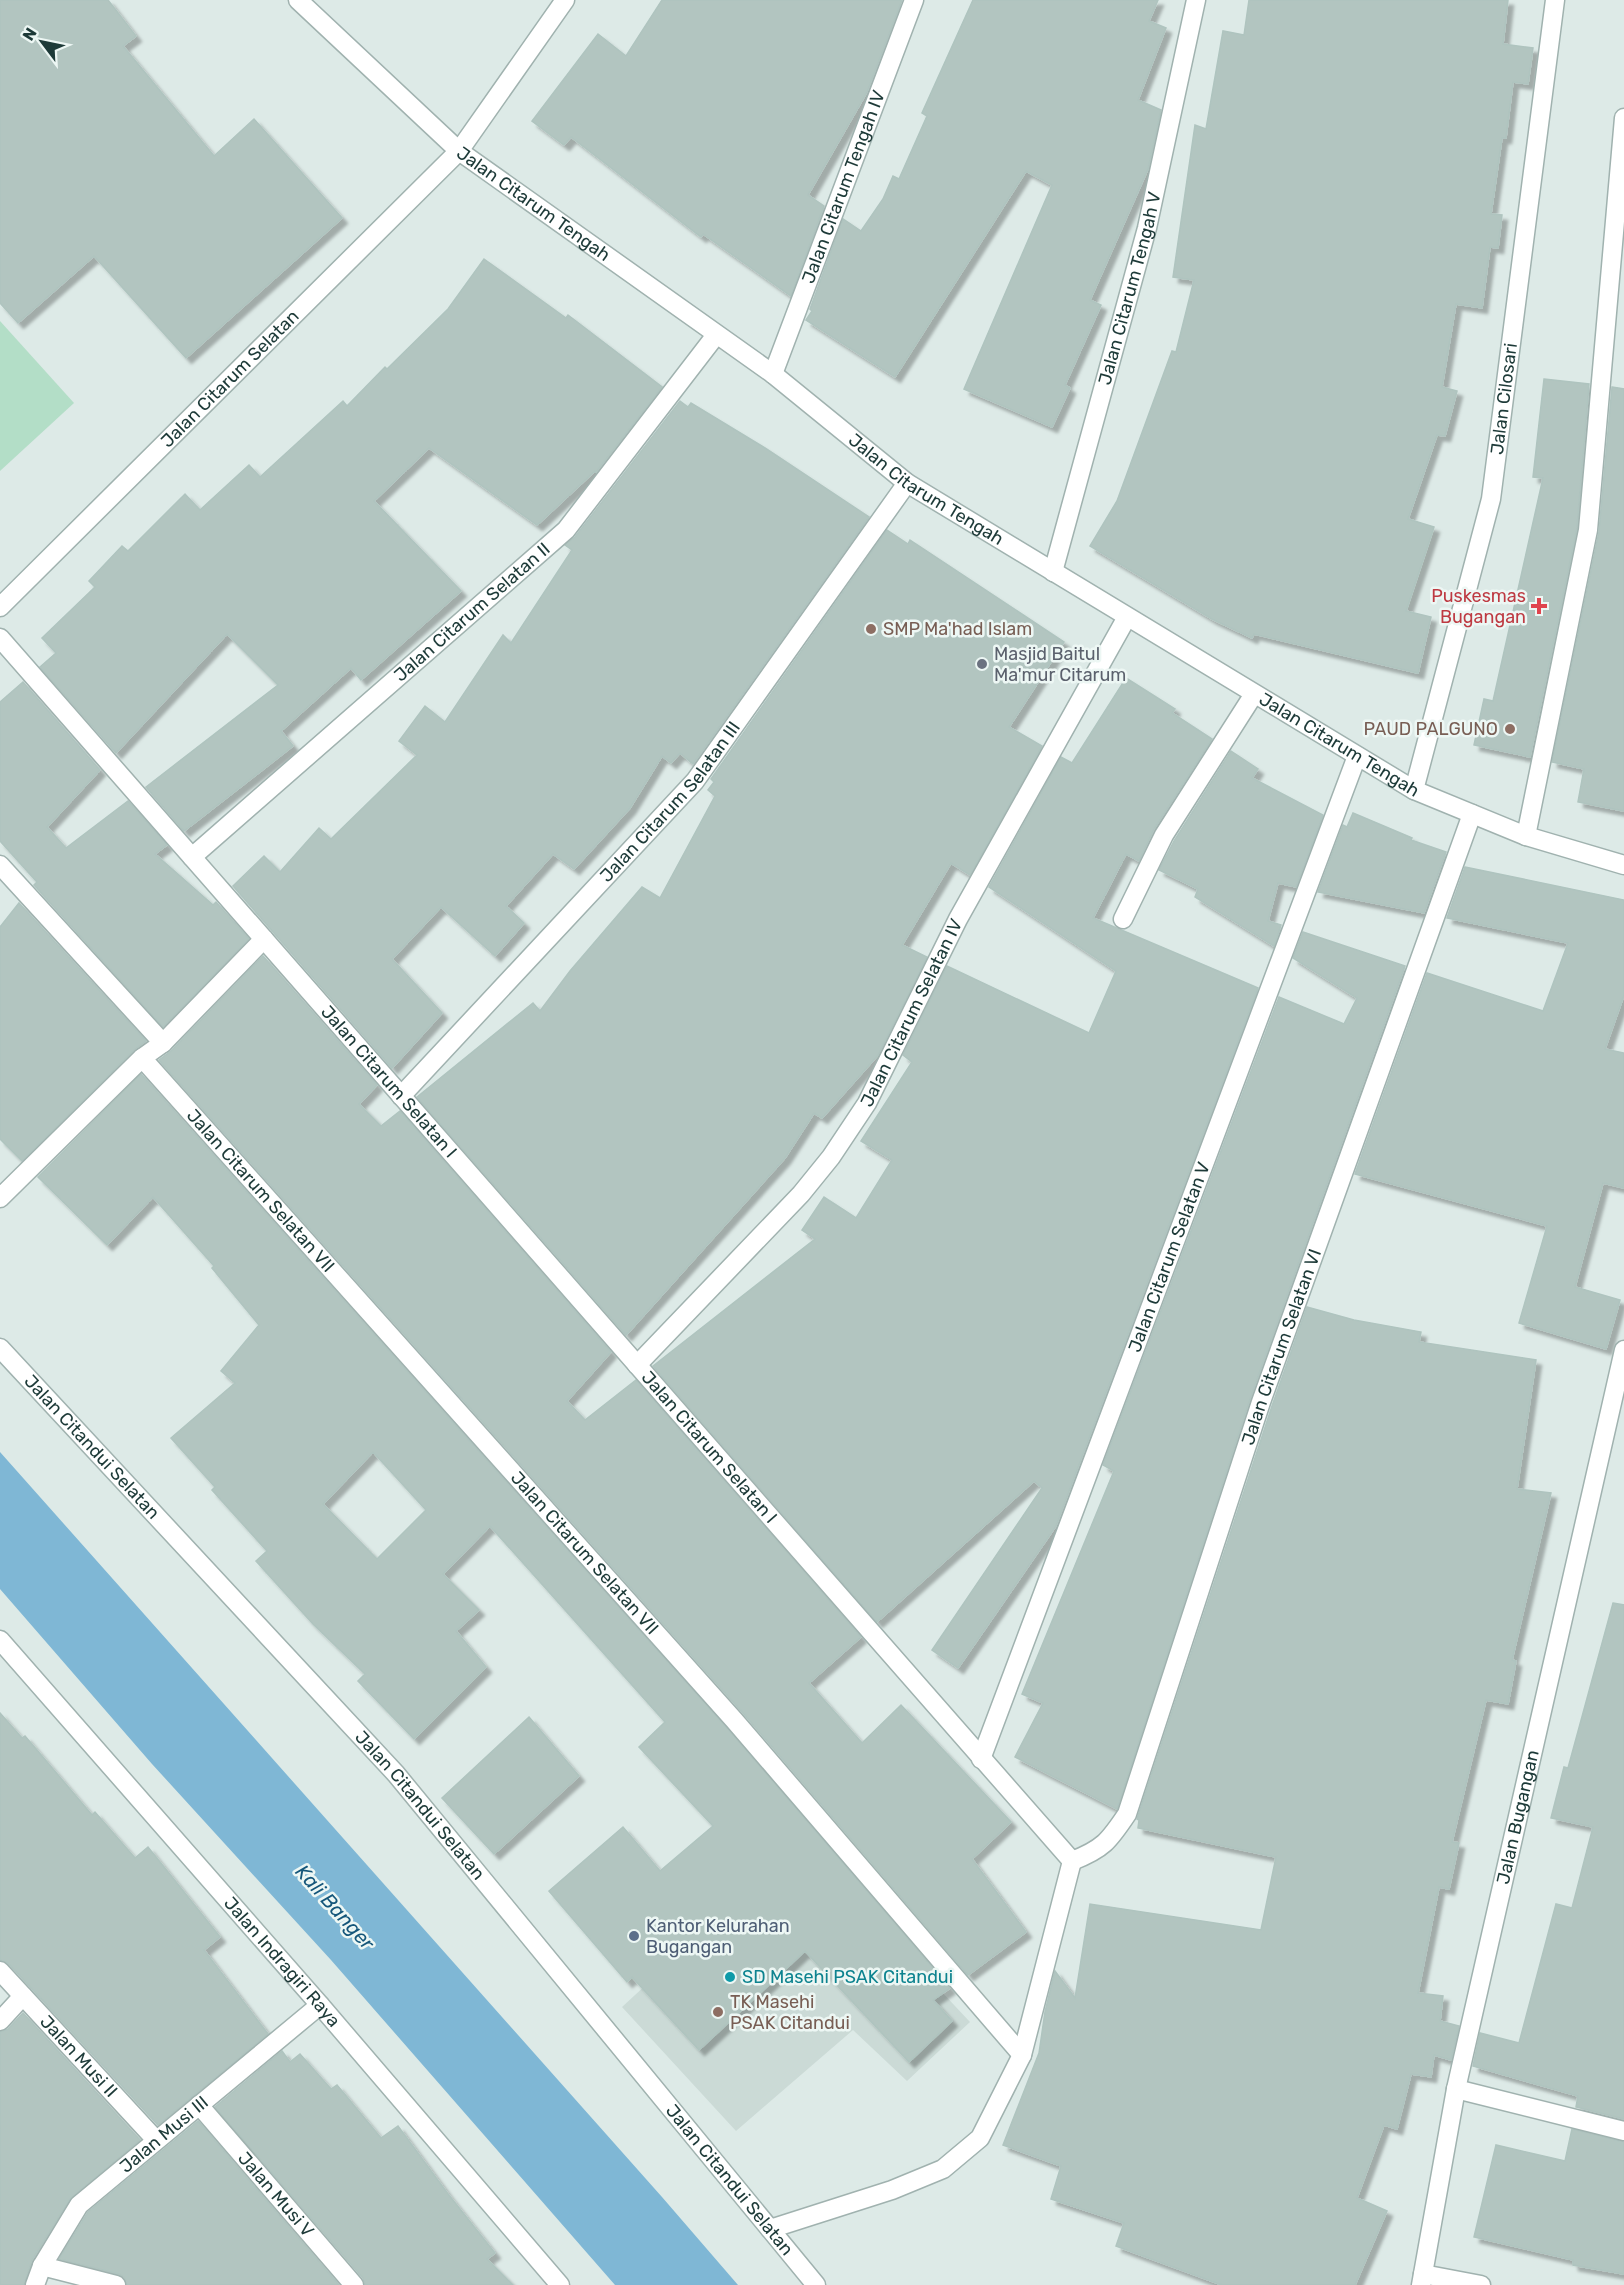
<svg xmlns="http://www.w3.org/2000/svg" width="1624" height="2285" viewBox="0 0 1624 2285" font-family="Rubik,sans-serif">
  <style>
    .built { fill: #cbdad6 }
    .green { fill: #b3dec7 }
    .water { fill: #7fb7d5 }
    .building { fill: #b2c5c0; stroke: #afc4bf; stroke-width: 1.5; fill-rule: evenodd; filter: url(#shadow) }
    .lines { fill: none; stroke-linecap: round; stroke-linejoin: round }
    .minor-casing { stroke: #a0b2af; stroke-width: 21 }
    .minor { stroke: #fff; stroke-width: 18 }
    .health-dot { fill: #e0444e; stroke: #edf7f4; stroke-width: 2 }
    .education-dot { fill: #8d6e63; stroke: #edf7f4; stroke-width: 2 }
    .worship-dot { fill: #6b7280; stroke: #edf7f4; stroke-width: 2 }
    .service-dot { fill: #5c6f8a; stroke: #edf7f4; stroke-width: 2 }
    .culture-dot { fill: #0f9aa8; stroke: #edf7f4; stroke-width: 2 }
    .labels { text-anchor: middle; stroke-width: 5; stroke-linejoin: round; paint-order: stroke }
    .street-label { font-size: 18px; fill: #1d3a38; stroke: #edf7f4 }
    .health-label { font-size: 18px; fill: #be3a42; stroke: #edf7f4; text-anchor: end }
    .education-label { font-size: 18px; fill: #785e54; stroke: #edf7f4; text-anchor: start }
    .worship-label { font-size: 18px; fill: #5b616d; stroke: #edf7f4; text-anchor: start }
    .service-label { font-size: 18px; fill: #4e5e75; stroke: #edf7f4; text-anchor: start }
    .culture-label { font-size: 18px; fill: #0d838f; stroke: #edf7f4; text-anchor: start }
    .water-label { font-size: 20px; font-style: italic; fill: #14567a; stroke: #edf7f4 }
  </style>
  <defs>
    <filter id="shadow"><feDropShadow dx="5.5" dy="5.5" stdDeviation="1.5" flood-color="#0004"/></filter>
  </defs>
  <rect width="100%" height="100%" fill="#ddeae7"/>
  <path class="built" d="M801 1842 970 2022 907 2081 853 2030 736 2131 622 2007Z"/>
  <path class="green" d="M0 321 74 403 0 471Z"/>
  <path class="water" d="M0 1452 662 2197 738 2285H615L331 1960 152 1764 0 1589Z"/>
  <path class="building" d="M0 0H108L136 36 123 46 214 156 254 119 342 218 186 358 94 256 18 323 0 303Z
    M662 0H902L867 92 808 195 824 206 791 296 703 234 701 237 571 137 564 145 532 121 598 34 626 56Z
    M973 0H1158L1149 21 1166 28 1138 100 1161 110 1148 169 1090 300 1101 305 1065 385 1070 388 1052 427 964 389 1052 185 1026 171 895 377 806 320 812 311 810 309 843 219 861 231 883 199 893 176 899 179 927 116 922 113Z
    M1249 0H1508L1503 44 1533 48 1528 84 1513 82 1506 138H1502L1491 214 1502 215 1498 248 1490 247 1482 308 1456 304 1442 387 1457 391 1445 436 1437 435 1408 519 1434 527 1406 611 1431 617 1418 673 1254 634 1252 638 1212 619 1090 546 1117 501 1172 351 1176 352 1194 280 1173 277 1195 125 1206 129 1223 31 1244 35Z
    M484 259 566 318 568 315 662 387 596 472 595 471 537 525 429 448 374 501 461 591 361 680 351 668 281 731 293 746 184 831 146 787 278 685 227 634 116 753 40 667 56 653 42 638 95 587 89 581 122 546 128 551 185 494 200 510 249 465 260 477 343 401 347 406 385 367 387 369 448 309Z
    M1544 379 1589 384 1577 528 1530 757 1474 745 1484 699 1493 701 1543 478 1533 477Z
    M1612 387 1624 389V811L1578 802 1584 769 1552 762 1599 532Z
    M680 401 688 407 691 403 765 448 869 517 693 764 680 753 671 763 662 756 630 808 574 869 553 854 506 906 524 923 495 956 441 907 392 959 442 1013 392 1068 233 886 264 856 280 872 319 828 331 839 417 755 399 741 425 706 445 722 503 635 511 643 572 550 565 545 575 537Z
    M887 530 908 544 910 540 1064 642 1009 727 1042 746 970 875 951 863 902 945 927 957 878 1055 822 1118 814 1113 785 1158 626 1335 417 1097 533 1003 540 1011 570 971 642 887 660 898 715 796 708 790 714 782 711 779Z
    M1126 678 1175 709 1172 713 1212 739 1154 829 1139 861 1126 854 1093 918 1258 988 1056 1526 958 1668 932 1650 1042 1488 1034 1481 877 1622 653 1366 815 1239 802 1230 824 1197 856 1218 892 1160 861 1141 912 1062 903 1055 947 966 1089 1033 1116 971 989 887 1061 757 1072 763Z
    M23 682 100 770 47 827 66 848 128 801 167 845 155 854 213 905 216 902 249 939 163 1027 34 885 37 882 0 841V702Z
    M1231 751 1258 769 1252 778 1323 815 1296 887 1278 883 1268 921 1281 925 1274 946 1195 897 1198 889 1159 870 1174 841Z
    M1353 813 1412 838 1411 840 1446 852 1424 913 1318 892 1343 825 1347 827Z
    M1465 867 1624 900V995L1605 1049 1624 1053V1188L1603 1183 1575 1287 1620 1300 1606 1349 1519 1323 1547 1226 1355 1174 1427 973 1543 1011 1568 943 1447 918Z
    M19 903 146 1041 134 1050 22 1161 0 1139V927Z
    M1303 932 1405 966 1250 1399 1117 1809 1015 1757 1043 1703 1022 1694 1114 1471 1103 1465 1279 997 1344 1024 1357 998 1293 958Z
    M263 956 377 1085 359 1104 381 1126 400 1111 611 1352 567 1401 585 1420 636 1380 861 1637 809 1683 862 1743 901 1705 1011 1822 972 1859 1026 1932 968 1975 743 1713 159 1060 171 1051Z
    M141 1074 726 1727 950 1988 933 2000 952 2021 909 2062 805 1951 699 2050 632 1977 627 1982 549 1891 623 1827 660 1871 713 1826 639 1747 665 1722 490 1526 443 1574 479 1610 456 1631 486 1667 414 1739 358 1681 365 1674 313 1624 256 1561 267 1551 212 1490 215 1487 171 1438 235 1383 221 1371 259 1325 212 1268 214 1266 153 1197 107 1245 38 1177ZM373 1452 426 1510 377 1559 323 1504Z
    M1307 1307 1354 1320 1421 1332 1419 1342 1536 1360 1517 1489 1551 1493 1512 1660 1516 1661 1508 1704 1486 1700 1452 1842 1459 1843 1449 1889 1439 1887 1418 1993 1443 1996 1440 2021 1459 2026 1451 2060 1434 2055 1431 2077 1411 2074 1397 2129 1384 2125 1357 2198 1387 2211 1355 2285H1222L1116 2246 1124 2223 1051 2199 1061 2166 1003 2145 1039 2053 1045 2012 1055 1971 1075 1998 1090 1904 1261 1930 1276 1857 1138 1828 1139 1820 1137 1819 1272 1406Z
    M1613 1603 1624 1605V2119L1576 2107 1578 2096 1473 2066 1480 2033 1519 2043 1556 1904 1572 1908 1593 1827 1551 1818 1564 1767 1568 1768Z
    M0 1713 22 1738 25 1736 92 1815 95 1812 135 1858 148 1847 220 1937 204 1950 268 2034 158 2125 8 1963 0 1960Z
    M529 1717 579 1776 494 1854 442 1798Z
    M23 2013 140 2140 70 2199 32 2260 24 2285H0V2032L8 2029Z
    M282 2051 290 2062 300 2054 331 2089 337 2085 381 2138 398 2126 448 2194 495 2253 487 2259 513 2285H365L363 2278 215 2107Z
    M198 2121 339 2285H127L124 2277 119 2274 59 2259 88 2212Z
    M1572 2129 1624 2142V2274L1573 2265V2260L1474 2237 1496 2145 1565 2161Z"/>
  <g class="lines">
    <g class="minor-casing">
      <g id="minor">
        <path id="s1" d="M298 0 459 151 773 374 907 483 1414 790 1526 836 1624 865"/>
        <path id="s2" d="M773 374 914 0"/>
        <path id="s3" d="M1053 572 1147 228 1196 0"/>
        <path id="s4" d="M0 607 459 151 565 0"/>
        <path id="s5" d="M0 638 1072 1861 1022 2055 980 2138 943 2169 892 2190 770 2229"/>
        <path id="s6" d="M1414 790 1491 499 1555 0"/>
        <path d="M1526 836 1588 530 1624 118"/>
        <path id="s7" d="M192 857 566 530 716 335"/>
        <path d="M0 865 163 1043"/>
        <path d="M1123 919 1164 835 1254 694"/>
        <path id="s8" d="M142 1058 734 1720 1022 2055"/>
        <path id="s9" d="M401 1096 695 781 907 483"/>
        <path d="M0 1198 142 1058 163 1043 264 939"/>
        <path id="s10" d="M0 1348 396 1774 816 2285"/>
        <path id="s11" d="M637 1365 801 1194 831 1157 867 1103 958 919 1127 617"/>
        <path id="s12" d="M0 1640 320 2005 560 2285"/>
        <path id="s13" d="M981 1759 1357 756"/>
        <path id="s14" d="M1072 1861C1103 1849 1109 1841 1127 1814L1261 1402 1472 814"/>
        <path id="s15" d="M0 1971 156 2140"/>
        <path d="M0 2021 23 1996"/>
        <path d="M1456 2089 1624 2131"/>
        <path id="s16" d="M199 2105 354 2285"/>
        <path d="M42 2266 116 2285"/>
        <path d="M1423 2274 1481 2285"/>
        <path id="s17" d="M35 2285 42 2266 79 2205 320 2005"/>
        <path id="s18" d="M1421 2285 1456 2089 1624 1350"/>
      </g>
    </g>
    <use href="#minor" class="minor"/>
  </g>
  <path class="health-dot" d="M1536 597h6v6h6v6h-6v6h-6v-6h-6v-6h6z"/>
  <g class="education-dot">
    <circle cx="871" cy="629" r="6"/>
    <circle cx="1510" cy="729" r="6"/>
    <circle cx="718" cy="2012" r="6"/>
  </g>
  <circle class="worship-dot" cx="982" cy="664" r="6"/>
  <circle class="service-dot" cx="634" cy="1936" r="6"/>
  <circle class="culture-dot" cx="730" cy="1977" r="6"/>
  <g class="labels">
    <g class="street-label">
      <text dy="6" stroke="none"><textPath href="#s2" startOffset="200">Jalan Citarum Tengah IV</textPath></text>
      <text dy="6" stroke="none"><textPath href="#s1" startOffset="312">Jalan Citarum Tengah</textPath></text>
      <text dy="6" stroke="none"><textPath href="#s3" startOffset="294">Jalan Citarum Tengah V</textPath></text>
      <text dy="6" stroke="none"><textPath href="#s4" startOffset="324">Jalan Citarum Selatan</textPath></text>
      <text dy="6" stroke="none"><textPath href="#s6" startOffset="402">Jalan Cilosari</textPath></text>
      <text dy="6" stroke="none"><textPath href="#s1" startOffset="798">Jalan Citarum Tengah</textPath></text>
      <text dy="6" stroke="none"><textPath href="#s7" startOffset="372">Jalan Citarum Selatan II</textPath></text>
      <text dy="6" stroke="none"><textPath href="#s1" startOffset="1284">Jalan Citarum Tengah</textPath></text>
      <text dy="6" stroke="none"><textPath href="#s9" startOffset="399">Jalan Citarum Selatan III</textPath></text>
      <text dy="6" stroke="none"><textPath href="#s11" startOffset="450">Jalan Citarum Selatan IV</textPath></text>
      <text dy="6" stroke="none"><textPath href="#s5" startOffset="590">Jalan Citarum Selatan I</textPath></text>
      <text dy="6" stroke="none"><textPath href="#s8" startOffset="178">Jalan Citarum Selatan VII</textPath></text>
      <text dy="6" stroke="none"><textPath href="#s13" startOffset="536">Jalan Citarum Selatan V</textPath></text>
      <text dy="6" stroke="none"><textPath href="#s14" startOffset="566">Jalan Citarum Selatan VI</textPath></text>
      <text dy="6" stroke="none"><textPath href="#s10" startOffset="135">Jalan Citandui Selatan</textPath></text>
      <text dy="6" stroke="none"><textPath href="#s5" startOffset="1076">Jalan Citarum Selatan I</textPath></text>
      <text dy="6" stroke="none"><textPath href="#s8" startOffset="664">Jalan Citarum Selatan VII</textPath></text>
      <text dy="6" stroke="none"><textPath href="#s10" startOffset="621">Jalan Citandui Selatan</textPath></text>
      <text dy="6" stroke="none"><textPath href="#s18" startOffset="478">Jalan Bugangan</textPath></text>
      <text dy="6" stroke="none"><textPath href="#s12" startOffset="428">Jalan Indragiri Raya</textPath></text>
      <text dy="6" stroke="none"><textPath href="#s15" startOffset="116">Jalan Musi II</textPath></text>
      <text dy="6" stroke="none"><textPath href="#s17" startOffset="202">Jalan Musi III</textPath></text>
      <text dy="6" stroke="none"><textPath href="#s10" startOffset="1107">Jalan Citandui Selatan</textPath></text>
      <text dy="6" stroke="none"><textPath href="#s16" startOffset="118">Jalan Musi V</textPath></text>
    </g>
    <g class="health-label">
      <text x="1526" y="602">Puskesmas<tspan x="1526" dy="21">Bugangan</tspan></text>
    </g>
    <g class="education-label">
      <text x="883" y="635">SMP Ma'had Islam</text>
      <text x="1498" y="735" text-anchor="end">PAUD PALGUNO</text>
      <text x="730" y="2008">TK Masehi<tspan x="730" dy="21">PSAK Citandui</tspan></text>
    </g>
    <g class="worship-label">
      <text x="994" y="660">Masjid Baitul<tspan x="994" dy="21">Ma'mur Citarum</tspan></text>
    </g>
    <g class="service-label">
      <text x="646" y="1932">Kantor Kelurahan<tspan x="646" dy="21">Bugangan</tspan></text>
    </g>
    <g class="culture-label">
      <text x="742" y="1983">SD Masehi PSAK Citandui</text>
    </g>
    <g class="water-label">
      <text transform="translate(335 1907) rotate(48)" y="7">Kali Banger</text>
    </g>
  </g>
  <g transform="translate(42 42) rotate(302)" stroke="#edf7f4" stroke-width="4.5" paint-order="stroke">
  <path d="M0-4.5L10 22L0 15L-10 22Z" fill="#1d3a38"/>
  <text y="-9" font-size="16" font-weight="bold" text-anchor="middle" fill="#1d3a38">N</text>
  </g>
</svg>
